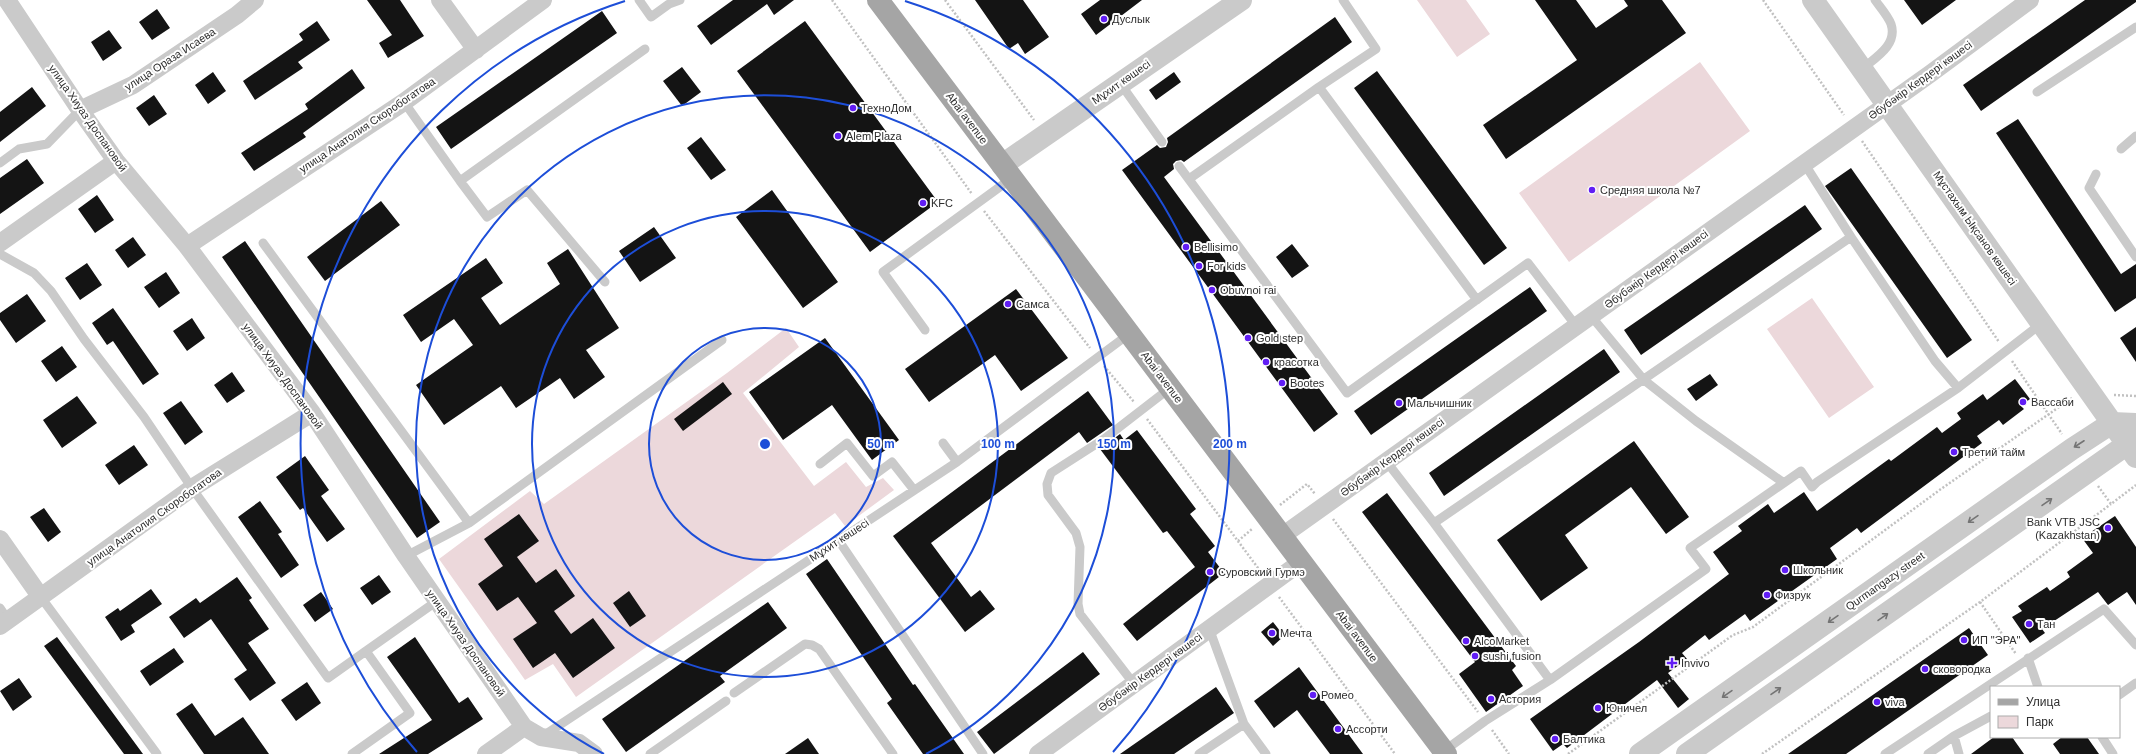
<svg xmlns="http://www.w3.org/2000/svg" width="2136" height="754" viewBox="0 0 2136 754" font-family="Arial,sans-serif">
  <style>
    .green { fill: #ecd8db }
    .building { fill: #141414 }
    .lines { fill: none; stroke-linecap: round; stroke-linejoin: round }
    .path { stroke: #c1c1c1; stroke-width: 2.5; stroke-dasharray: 2 2; stroke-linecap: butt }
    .service { stroke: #cacaca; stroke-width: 9 }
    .minor { stroke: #cacaca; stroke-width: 18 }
    .tertiary { stroke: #cacaca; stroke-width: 22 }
    .primary { stroke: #a5a5a5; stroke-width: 22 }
    .oneway { stroke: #747474 }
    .ring { fill: none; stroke: #1d4ed8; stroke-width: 2 }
    .poi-dot { fill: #611df5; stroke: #fff; stroke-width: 1.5 }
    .labels { text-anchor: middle; stroke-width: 4; stroke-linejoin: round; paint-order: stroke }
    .poi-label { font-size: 11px; fill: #2d2d2d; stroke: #fff; text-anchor: start }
    .street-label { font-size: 11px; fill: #2d2d2d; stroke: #fff }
    .centre { fill: #1d4ed8; stroke: #fff; stroke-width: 2 }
    .ring-label { font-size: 12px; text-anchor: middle; font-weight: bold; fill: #1d4ed8; stroke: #fff; stroke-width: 4; stroke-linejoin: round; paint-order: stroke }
  </style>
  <rect width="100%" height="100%" fill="#fff"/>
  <path class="green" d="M1417 0H1466L1490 34 1457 57Z
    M1700 62 1750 131 1569 262 1519 193Z
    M1812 298 1874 387 1829 418 1767 329Z
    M786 328 799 347 743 393 814 486 846 462 866 487 883 478 894 490 845 526 835 513 576 697 553 664 525 680 439 559 530 491 544 504 727 373Z"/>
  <path class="building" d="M367 0H400L424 36 388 58 379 43 392 35Z
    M733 0H794L774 15 767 4 711 45 697 26Z
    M975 0H1023L1049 37 1025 54 1018 43 1009 49Z
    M1100 0H1142L1096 35 1081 14Z
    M1535 0H1576L1596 28 1628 6 1624 0H1662L1686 33 1506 159 1483 125 1577 60Z
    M1904 0H1956L1922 25Z
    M2085 0H2136V2L1981 111 1963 85Z
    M157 9 170 28 152 40 139 22Z
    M602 11 617 33 451 149 436 127Z
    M1335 17 1352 42 1184 162 1181 160 1176 161 1173 164 1174 169 1164 177 1338 414 1314 432 1122 170 1157 145 1160 148 1166 147 1168 142 1167 138Z
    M317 21 330 40 298 62 303 68 255 100 243 81 303 40 299 34Z
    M805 21 938 202 870 252 737 71Z
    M109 30 122 48 103 61 91 42Z
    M682 67 701 92 682 106 663 81Z
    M352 69 365 88 303 133 306 137 254 171 241 153 308 109 305 104Z
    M1377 71 1507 248 1484 265 1354 88Z
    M213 72 226 91 208 104 195 85Z
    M1174 72 1181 82 1156 100 1149 90Z
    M32 87 46 106 0 142V112Z
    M154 95 167 114 149 126 136 108Z
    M2018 119 2121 274 2136 264V298L2115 312 1996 133Z
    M701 137 726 170 711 180 687 148Z
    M27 159 44 183 0 214V178Z
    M1851 168 1972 340 1947 358 1825 186Z
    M772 190 838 282 803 308 736 217Z
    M97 195 114 220 95 233 78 209Z
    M381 201 400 225 325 281 307 257Z
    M1805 205 1822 229 1641 355 1624 330Z
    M654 227 676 258 640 282 619 251Z
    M133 237 146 255 128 268 115 250Z
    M245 241 440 522 417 538 222 257Z
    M1292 244 1309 266 1292 278 1276 257Z
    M568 249 619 328 586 350 605 377 574 399 560 378 516 408 501 386 444 425 416 385 473 345 454 319 421 342 403 315 486 258 503 283 481 298 500 325 560 284 547 263Z
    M87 263 102 285 80 300 65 278Z
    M166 272 180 293 159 308 144 287Z
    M1530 287 1547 311 1371 435 1354 411Z
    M1016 289 1068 358 1021 391 995 355 929 402 905 369Z
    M27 294 46 321 16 343 0 320V313Z
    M113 308 159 374 143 385 113 341 107 345 92 323Z
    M192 318 205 338 187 351 173 331Z
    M2136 327V362L2120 338Z
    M825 338 899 440 872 460 832 405 783 440 749 392Z
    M62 346 77 367 56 382 41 361Z
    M1604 349 1620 372 1444 496 1429 473Z
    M232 372 245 391 227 403 214 385Z
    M1710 374 1718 385 1696 401 1687 389Z
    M2015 379 2030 399 2021 406 2024 409 2003 425 1999 420 1977 436 1982 443 1861 533 1857 528 1830 548 1837 559 1750 621 1745 614 1709 640 1705 635 1682 653 1687 659 1668 673 1689 699 1678 708 1657 680 1567 748 1563 744 1553 751 1530 719 1639 642 1729 574 1713 552 1742 531 1738 526 1768 504 1774 513 1804 492 1817 511 1889 459 1891 461 1937 427 1942 433 1961 419 1957 413 1983 394 1987 400Z
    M723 382 732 394 683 431 674 419Z
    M1088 391 1113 425 1087 443 1079 432 931 543 971 597 980 590 995 609 965 632 893 536Z
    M77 396 97 423 62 448 43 420Z
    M181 401 203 432 185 445 163 413Z
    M1137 430 1196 509 1190 514 1215 546 1208 552 1224 573 1137 641 1123 624 1195 567 1167 531 1163 533 1100 449 1120 434 1124 440Z
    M1634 441 1689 517 1666 534 1631 487 1565 535 1588 568 1541 601 1497 540Z
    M134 445 148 465 119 485 105 465Z
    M305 456 329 490 321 496 345 529 327 542 303 508 300 510 276 477Z
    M1387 493 1516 666 1512 670 1523 686 1486 712 1459 674 1475 662 1362 512Z
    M260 501 282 532 278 534 299 565 281 578 238 517Z
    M44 508 61 532 48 542 30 517Z
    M519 514 539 541 517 557 536 583 556 569 575 596 554 611 571 634 593 618 615 648 573 678 555 653 533 668 513 639 537 623 518 597 497 611 478 584 503 566 484 539Z
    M2115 516 2136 547V605L2127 592 2108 605 2098 592 2042 629 2045 633 2030 643 2012 617 2022 611 2018 606 2047 587 2050 591 2070 577 2067 572 2093 553 2082 538Z
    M827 559 913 685 915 684 964 754H923L887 703 892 699 806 574Z
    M379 575 391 592 372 605 360 588Z
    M237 577 252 598 249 600 269 629 248 643 276 683 250 701 234 679 247 670 211 619 184 638 169 617 196 598 200 603Z
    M151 589 162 604 131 625 135 632 121 641 105 617 118 608 120 611Z
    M629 591 646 616 630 627 613 603Z
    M321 592 333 609 315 622 303 605Z
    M768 602 787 628 720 676 725 682 626 752 602 719Z
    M1273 622 1284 636 1273 646 1261 632Z
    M1969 628 1988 655 1846 754H1788Z
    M57 637 143 754H124L44 646Z
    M415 637 459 703 468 697 483 719 428 754H379L432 720 387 657Z
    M174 648 184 662 150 686 140 671Z
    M1083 652 1100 674 994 754 977 732Z
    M1299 667 1363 754H1330L1297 710 1274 728 1254 701Z
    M19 678 32 697 13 711 0 691Z
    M307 682 321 703 296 721 281 700Z
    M1216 687 1234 713 1174 754H1120Z
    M192 703 215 736 243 717 269 754H204L176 714Z
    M1994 737H2012L2024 754H1971Z
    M2062 737H2087L2099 754H2060L2053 744Z
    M808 738 819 754H785Z"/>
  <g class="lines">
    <path class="path" d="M832 0 972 194
      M945 0 1034 120
      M1763 0 1844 115
      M1862 141 1999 342
      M984 211 1090 348
      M2012 361 2062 434
      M1104 366 1134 402
      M2114 395 2136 396
      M1147 419 1261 572
      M2098 486 2111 504 2136 485
      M1280 505 1307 484 1315 494
      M1333 519 1478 712
      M1238 541 1252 529
      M1279 597 1395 754
      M1980 602 2016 654
      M1492 730 1509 754
      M1568 754 1733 635 1753 627 1941 489 2072 398
      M1762 754 1980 602 2111 504"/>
    <path class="service" d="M639 0 651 17 669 4 680 0
      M1343 0 1376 49 1319 87 1477 300
      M1862 69C1875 58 1898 45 1891 24 1888 16 1880 7 1875 0
      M1120 83 1162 142
      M2037 92 2136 27
      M404 102 460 181 645 49
      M2121 149 2136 136
      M0 163 19 149 47 144 80 110
      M1179 166 1347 393 1528 263 1577 327
      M2096 174 2089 188 2136 257
      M1189 179 1319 87
      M460 181 487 217 527 190 605 282
      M1851 237 1935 361 1958 388 2042 323
      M263 243 469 523
      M0 254 34 273 51 291 84 339 144 417 192 488 328 678 366 651
      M1591 316 1644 380 1696 421 1784 483
      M925 330 883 272 1012 178
      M943 443 957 462
      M1386 461 1434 523 1550 680
      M820 464 847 443 873 476 892 462 914 490
      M1434 523 1851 237 1804 163
      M839 541 983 754
      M406 556 469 523 722 340
      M40 596 157 754
      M0 608 8 620
      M1209 628 1244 724 1266 754
      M2028 658 2038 687
      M1134 684 1080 614 1078 604 1080 547 1076 533 1048 495 1047 484 1051 473 1104 439 1170 388
      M734 693 805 644 812 645 819 649 893 754
      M2119 695 2136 683
      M543 736 957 462 1129 334
      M1954 736 1959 754
      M2102 737 2113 754
      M1444 751 1485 721 1550 680 1706 569 1690 548 1801 471 1812 487 1817 482 1958 388
      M352 754 410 713 366 651 437 601
      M650 754 726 701
      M1199 754 1244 724
      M1885 754 2104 609 2136 645
      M1928 754 1954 736 1991 716"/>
    <path class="minor" d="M7 0 80 110 116 161 187 246 312 413 406 556 524 727 541 737 579 743 594 754
      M440 0 476 50
      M80 110 133 85 237 15 255 0
      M0 243 116 161
      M187 246 404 102 543 0
      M1282 536 1930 74 2030 0
      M0 539 40 596
      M0 626 192 488 312 413
      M486 754 524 727
      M1038 754 1301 562"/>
    <path class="tertiary" d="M1813 0 2136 457
      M1002 165 1241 0
      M1640 754 2072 449 2112 423 2136 424
      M1687 754 2136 438"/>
    <path class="primary" d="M878 0 1446 754"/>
  </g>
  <defs><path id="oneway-shaft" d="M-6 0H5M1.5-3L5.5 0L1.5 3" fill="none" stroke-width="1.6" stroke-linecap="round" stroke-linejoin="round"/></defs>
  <g class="oneway">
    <use href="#oneway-shaft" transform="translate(2079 444) rotate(147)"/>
    <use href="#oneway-shaft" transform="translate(2047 502) rotate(-35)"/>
    <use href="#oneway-shaft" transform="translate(1973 519) rotate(145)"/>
    <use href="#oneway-shaft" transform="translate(1883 617) rotate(-35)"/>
    <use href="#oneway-shaft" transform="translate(1833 619) rotate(145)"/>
    <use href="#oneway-shaft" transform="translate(1776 691) rotate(-35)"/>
    <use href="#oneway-shaft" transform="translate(1727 694) rotate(145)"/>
  </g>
  <g class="ring">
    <circle cx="765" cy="444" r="116"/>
    <circle cx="765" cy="444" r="233"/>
    <path d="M604 754A349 349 0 1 1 926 754"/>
    <path d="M417 752A465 465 0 0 1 625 1M905 1A465 465 0 0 1 1113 752"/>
  </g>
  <g class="poi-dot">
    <circle cx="1104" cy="19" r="4"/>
    <circle cx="853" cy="108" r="4"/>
    <circle cx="838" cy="136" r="4"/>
    <circle cx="1592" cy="190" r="4"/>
    <circle cx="923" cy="203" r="4"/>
    <circle cx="1186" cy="247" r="4"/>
    <circle cx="1199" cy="266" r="4"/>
    <circle cx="1212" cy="290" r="4"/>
    <circle cx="1008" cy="304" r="4"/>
    <circle cx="1248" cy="338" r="4"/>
    <circle cx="1266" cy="362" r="4"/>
    <circle cx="1282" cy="383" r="4"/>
    <circle cx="2023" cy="402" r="4"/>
    <circle cx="1399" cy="403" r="4"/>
    <circle cx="1954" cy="452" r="4"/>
    <circle cx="2108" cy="528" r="4"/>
    <circle cx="1785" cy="570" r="4"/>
    <circle cx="1210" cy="572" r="4"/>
    <circle cx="1767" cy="595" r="4"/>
    <circle cx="2029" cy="624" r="4"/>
    <circle cx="1272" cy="633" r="4"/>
    <circle cx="1964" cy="640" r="4"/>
    <circle cx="1466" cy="641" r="4"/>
    <circle cx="1475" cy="656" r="4"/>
    <path d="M1670 657h4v4h4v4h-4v4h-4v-4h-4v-4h4z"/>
    <circle cx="1925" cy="669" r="4"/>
    <circle cx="1313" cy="695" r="4"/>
    <circle cx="1491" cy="699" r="4"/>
    <circle cx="1877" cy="702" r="4"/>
    <circle cx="1598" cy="708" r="4"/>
    <circle cx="1338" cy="729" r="4"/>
    <circle cx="1555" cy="739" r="4"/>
  </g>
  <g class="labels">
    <g class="poi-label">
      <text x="1112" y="23">Дуслык</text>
      <text x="861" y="112">ТехноДом</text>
      <text x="846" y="140">Alem Plaza</text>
      <text x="1600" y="194">Средняя школа №7</text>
      <text x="931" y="207">KFC</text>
      <text x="1194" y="251">Bellisimo</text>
      <text x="1207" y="270">For kids</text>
      <text x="1220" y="294">Obuvnoi rai</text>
      <text x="1016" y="308">Самса</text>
      <text x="1256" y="342">Gold step</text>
      <text x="1274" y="366">красотка</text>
      <text x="1290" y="387">Bootes</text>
      <text x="2031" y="406">Вассаби</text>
      <text x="1407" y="407">Мальчишник</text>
      <text x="1962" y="456">Третий тайм</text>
      <text x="2100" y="526" text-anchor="end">Bank VTB JSC<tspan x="2100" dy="13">(Kazakhstan)</tspan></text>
      <text x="1793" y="574">Школьник</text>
      <text x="1218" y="576">Суровский Гурмэ</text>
      <text x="1775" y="599">Физрук</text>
      <text x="2037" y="628">Тан</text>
      <text x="1280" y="637">Мечта</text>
      <text x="1972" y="644">ИП "ЭРА"</text>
      <text x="1474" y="645">AlcoMarket</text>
      <text x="1483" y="660">sushi fusion</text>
      <text x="1681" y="667">Invivo</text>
      <text x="1933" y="673">сковородка</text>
      <text x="1321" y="699">Ромео</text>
      <text x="1499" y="703">Астория</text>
      <text x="1885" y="706">viva</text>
      <text x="1606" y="712">Юничел</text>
      <text x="1346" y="733">Ассорти</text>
      <text x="1563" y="743">Балтика</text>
    </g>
    <g class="street-label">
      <text transform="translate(170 59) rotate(-33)" y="4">улица Ораза Исаева</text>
      <text transform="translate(1920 80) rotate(-36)" y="4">Әбубәкір Кердері көшесі</text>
      <text transform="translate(1121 82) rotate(-35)" y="4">Мұхит көшесі</text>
      <text transform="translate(88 118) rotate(55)" y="4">улица Хиуаз Доспановой</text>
      <text transform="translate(967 118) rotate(53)" y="4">Abai avenue</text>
      <text transform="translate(367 125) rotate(-34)" y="4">улица Анатолия Скоробогатова</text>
      <text transform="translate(1975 228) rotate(55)" y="4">Мұстахым Ықсанов көшесі</text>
      <text transform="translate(1656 269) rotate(-36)" y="4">Әбубәкір Кердері көшесі</text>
      <text transform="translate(283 376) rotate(54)" y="4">улица Хиуаз Доспановой</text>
      <text transform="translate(1162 377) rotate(53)" y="4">Abai avenue</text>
      <text transform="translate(1392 457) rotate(-36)" y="4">Әбубәкір Кердері көшесі</text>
      <text transform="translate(154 517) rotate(-35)" y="4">улица Анатолия Скоробогатова</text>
      <text transform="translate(839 540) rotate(-33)" y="4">Мұхит көшесі</text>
      <text transform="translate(1885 581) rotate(-35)" y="4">Qurmangazy street</text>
      <text transform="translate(1357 636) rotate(53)" y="4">Abai avenue</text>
      <text transform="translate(466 643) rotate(55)" y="4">улица Хиуаз Доспановой</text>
      <text transform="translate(1150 672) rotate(-36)" y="4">Әбубәкір Кердері көшесі</text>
    </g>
  </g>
  <circle cx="765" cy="444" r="6" class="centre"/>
  <g class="ring-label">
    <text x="881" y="448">50 m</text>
    <text x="998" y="448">100 m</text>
    <text x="1114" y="448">150 m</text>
    <text x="1230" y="448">200 m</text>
  </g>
  <rect x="1990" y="686" width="130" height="52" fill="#ffffff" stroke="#ababab"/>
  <rect x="1998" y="699" width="20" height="6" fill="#a5a5a5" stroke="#ababab"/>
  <text x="2026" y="706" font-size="12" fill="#2d2d2d">Улица</text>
  <rect x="1998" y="716" width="20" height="12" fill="#ecd8db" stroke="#ababab"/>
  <text x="2026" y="726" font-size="12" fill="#2d2d2d">Парк</text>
</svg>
